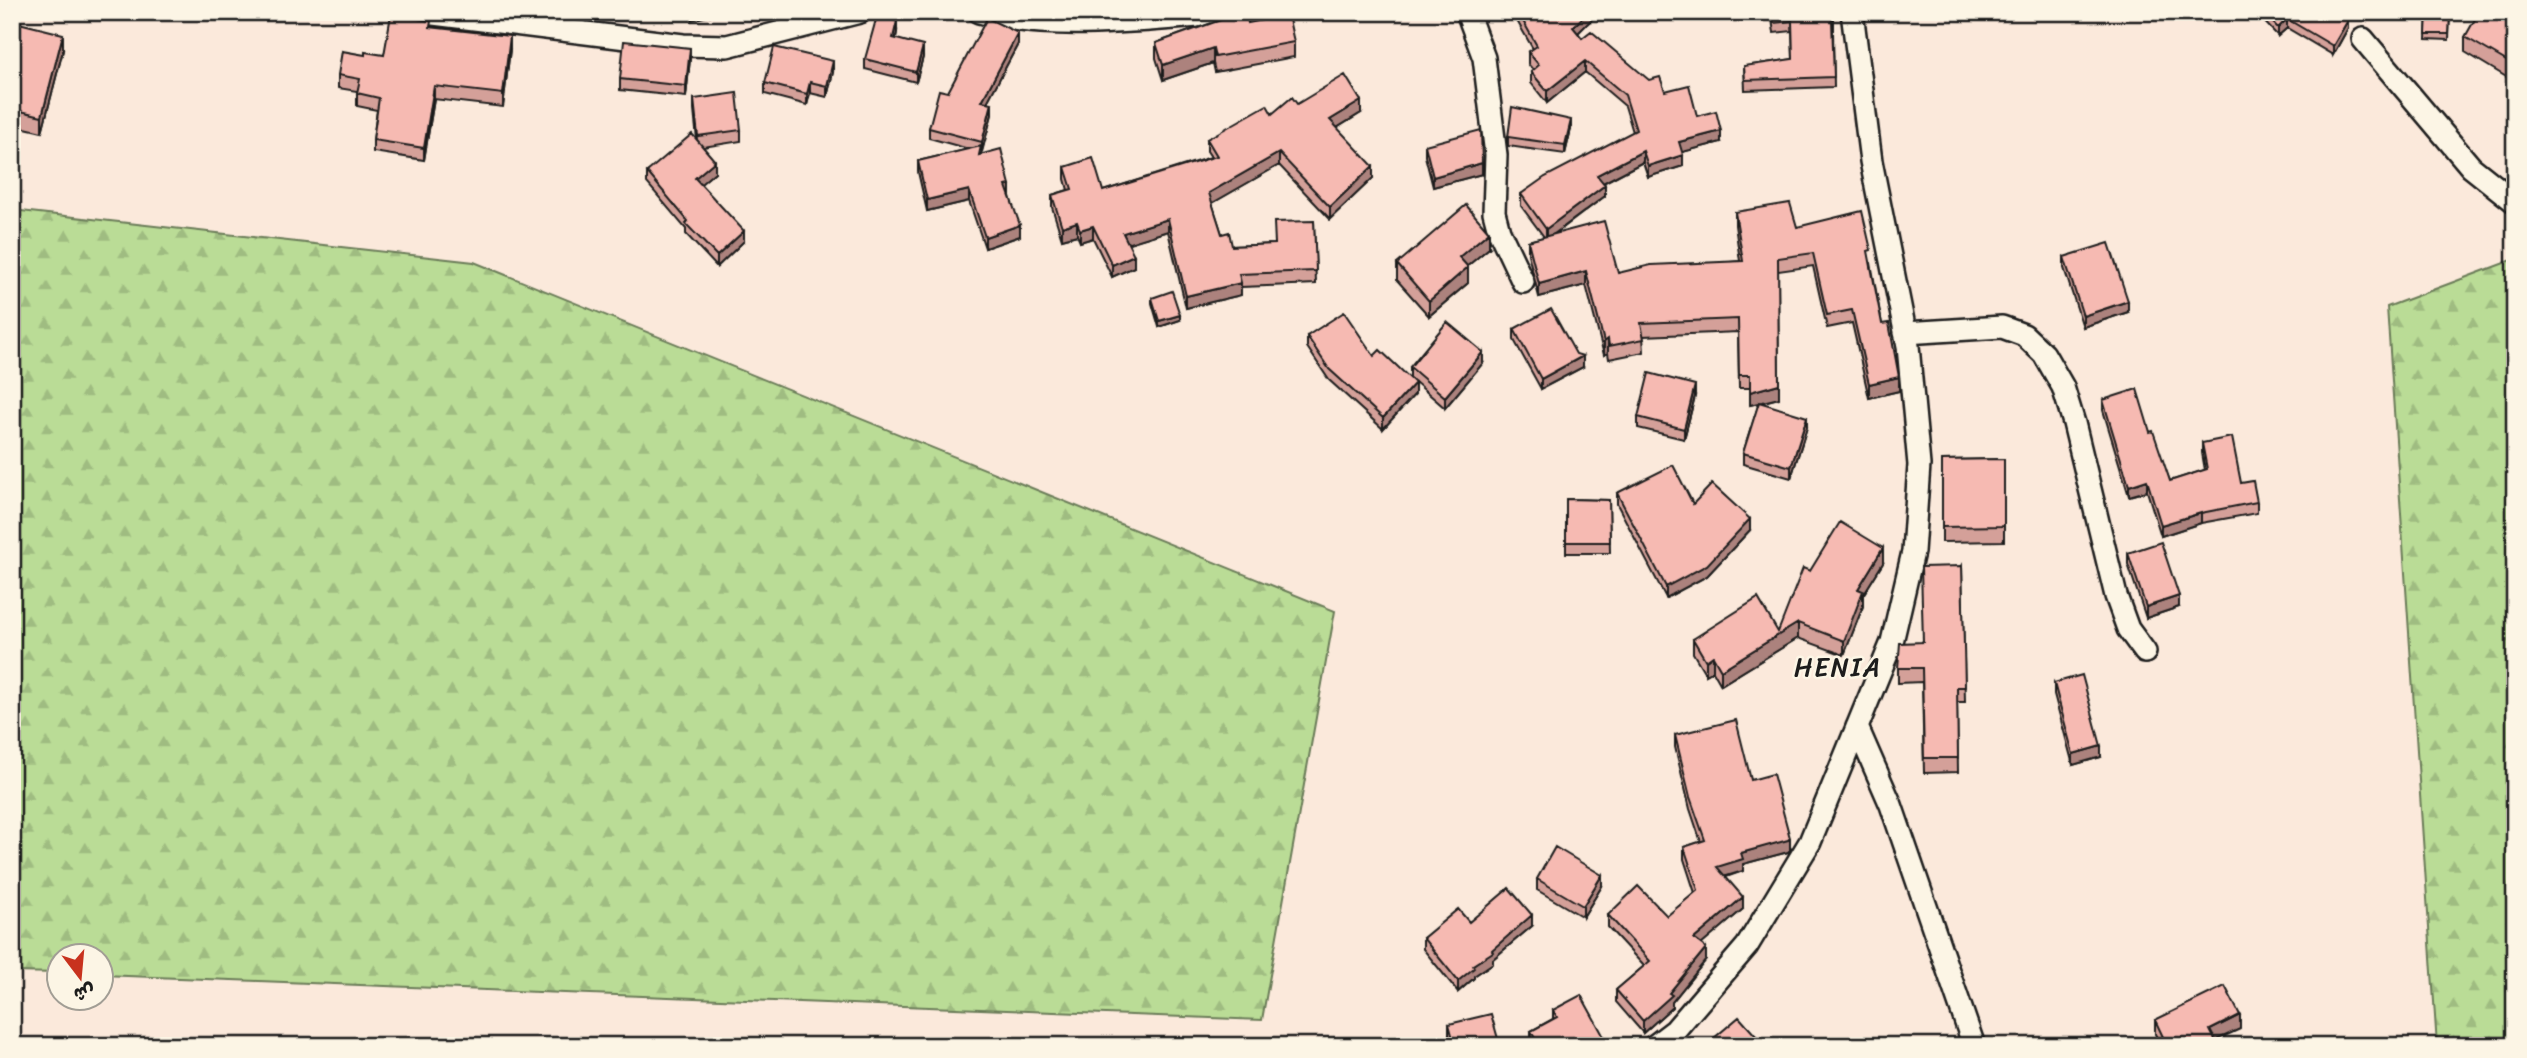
<svg xmlns="http://www.w3.org/2000/svg" width="2527" height="1058" viewBox="0 0 2527 1058" font-family="Sriracha,'Playpen Sans Arabic',sans-serif">
  <style>
    .forest { fill: url(#forest-firs); stroke: #6b7c59; stroke-width: 2 }
    .lines { fill: none; stroke-linecap: round; stroke-linejoin: round }
    .minor-casing { stroke: #1c1c1c; stroke-width: 26 }
    .minor { stroke: #fcf5e5; stroke-width: 21 }
    .wall { fill: #d4a099; stroke: #1c1c1c; stroke-width: 2 }
    .shaded-wall { fill: #ac827d; stroke: #1c1c1c; stroke-width: 2 }
    .building { fill: #f6bab2; stroke: #1c1c1c; stroke-width: 2 }
    .labels { text-anchor: middle; stroke-width: 5; stroke-linejoin: round; paint-order: stroke }
    .quarter-label { font-size: 26px; letter-spacing: 2px; fill: #1c1c1c; stroke: #fcf5e5 }
  </style>
  <defs>
    <pattern id="forest-firs" width="22" height="20" patternUnits="userSpaceOnUse" patternTransform="scale(1.75)"><rect width="22" height="20" fill="#badc96"/><path d="M5 1l3.5 6h-7zM16 11l3.5 6h-7z" fill="#9fbc81"/></pattern>
  </defs>
  <rect width="100%" height="100%" fill="#fbe9db"/>
  <filter id="ink" filterUnits="userSpaceOnUse"><feTurbulence type="fractalNoise" baseFrequency=".0143" numOctaves="2"/><feDisplacementMap in="SourceGraphic" scale="14" xChannelSelector="R" yChannelSelector="G"/><feConvolveMatrix kernelMatrix="1 2 1 2 8 2 1 2 1" color-interpolation-filters="sRGB"/></filter>
  <g filter="url(#ink)">
    <path class="forest" d="M12 210 474 262 1335 611 1262 1020 102 975V956H60L59 973 12 972Z
      M2515 259V1046H2437L2387 307Z"/>
    <g class="lines">
      <g class="minor-casing">
        <path id="minor" d="M417 12 683 45 727 46 860 12
          M979 12C1049 32 1140 20 1213 15L1222 12
          M1467 12 1484 58 1496 155 1494 212 1499 231 1523 282
          M2363 39 2471 167 2515 202
          M1905 333 2002 327 2024 335 2044 354 2063 387 2074 423 2116 596 2128 629 2145 652
          M1857 727 1891 805 1974 1046
          M1654 1046 1675 1030 1747 946 1810 842 1892 642 1913 552 1919 465 1908 346 1871 161 1852 12"/>
      </g>
      <use href="#minor" class="minor"/>
    </g>
    <path class="wall" d="M1234 12H1246L1248 23 1294 42V57L1215 72 1213 63 1163 80 1156 58V43L1234 15Z
      M1512 12H1599L1578 33 1582 38 1665 91 1697 116 1721 142 1682 152 1683 166 1648 177 1643 162 1603 183 1605 196 1555 234 1618 273 1740 261 1735 225V212L1797 227 1871 263 1882 324 1899 391 1869 398 1852 323 1827 328 1813 266 1778 271 1779 398 1760 403 1807 427 1791 478 1743 464V453L1759 403 1750 405V388H1739L1738 332 1643 336 1644 352 1609 359 1608 353 1604 355 1586 285 1539 297 1528 254V241L1544 237 1521 206V194L1633 132 1625 106 1585 72 1547 103 1531 83V72L1533 70 1528 64V52L1533 49Z
      M1771 12H1833L1834 20V30H1833L1834 87 1745 90 1744 66 1793 59 1792 31 1774 33Z
      M2255 12H2336L2348 28 2333 55 2287 28 2278 36Z
      M2427 12H2450L2449 40 2426 39Z
      M2515 12V68L2508 78 2465 52V37Z
      M431 27 510 49 503 107 434 99 424 160 373 152V140L377 110 357 106V91L338 88V75L365 55H384Z
      M897 32 896 39 923 57 916 82 865 69V59Z
      M1018 44 987 102 992 114 981 154 1010 196 1020 236 985 248 969 201 927 211 918 172V161L969 149 929 138V128L948 92Z
      M12 48 63 50 42 132 12 125Z
      M690 59 686 97 620 90V79Z
      M833 72 827 97 810 93 807 105 765 94V83Z
      M694 99 741 130V141L703 147 715 172 700 184 744 241 717 267 686 234V229L647 183V172L697 140 694 110Z
      M1297 104 1361 113 1337 128 1373 178 1330 219 1279 165 1212 203 1222 234 1232 246 1275 244 1314 221 1316 284 1241 287V295L1186 308 1168 231 1128 243 1134 267 1112 277 1093 238 1080 242 1077 235 1062 239 1052 207V195L1068 190 1065 179V167L1103 191 1211 157 1207 151V139Z
      M1571 129 1565 154 1508 146V137Z
      M1425 145 1482 174 1433 187 1425 156Z
      M1489 248 1467 266 1468 283 1429 316 1397 280V264Z
      M2064 257 2128 312 2083 327 2064 268Z
      M1152 298 1180 320 1159 327 1152 303Z
      M1514 329 1583 367 1541 389 1514 340Z
      M1307 336 1374 356 1410 378V367L1483 363 1445 408 1414 381 1415 394 1383 429 1329 380 1307 347Z
      M1695 396 1684 439 1638 428V417Z
      M2103 400 2150 432 2170 481 2205 470 2202 453V443L2241 483 2257 502V513L2201 523 2161 536 2147 491 2129 496 2103 410Z
      M2004 459V541L1942 542V460Z
      M1617 493 1693 504 1750 530 1707 576 1666 598 1617 504Z
      M1566 499 1609 500 1610 553H1566Z
      M2128 553 2179 607 2146 618 2128 564Z
      M1883 563 1863 595V606L1844 655 1798 638 1721 685 1713 671 1706 675 1693 653V639L1778 632 1810 571Z
      M1962 566 1965 702H1957L1958 772 1924 773 1922 682 1898 683V668L1922 642Z
      M2054 683 2101 757 2073 765 2054 694Z
      M1675 735 1751 780 1790 850 1788 852 1743 864V871L1726 877 1743 909 1701 944 1706 960 1672 1002V1007L1643 1033 1616 1002V990L1644 966 1608 927V915L1667 916 1695 893 1684 859V847L1701 842 1690 809 1675 747Z
      M1537 879 1602 886 1583 917 1537 890Z
      M1469 922 1532 926 1493 959V963L1474 976V978L1458 992 1423 949V938Z
      M1553 1010 1609 1046H1531V1031L1553 1019Z
      M2155 1020 2240 1029 2159 1042 2155 1034Z
      M1449 1024 1500 1046H1452L1449 1037Z"/>
    <path class="shaded-wall" d="M611 12H628L611 16Z
      M692 12H724L692 20Z
      M1588 12H1599L1573 38V27Z
      M2287 19V28L2278 36V28Z
      M2348 20V28L2333 55V46Z
      M897 21V32L893 49V38Z
      M1018 33V44L982 112V101Z
      M63 34V50L42 132V116Z
      M510 36V49L503 107V94Z
      M923 46V57L916 82V72Z
      M690 48V59L686 97V86Z
      M1213 48V63L1163 80V65Z
      M2515 52V68L2508 78V62Z
      M833 61V72L827 97V86Z
      M1585 61V72L1547 103V91Z
      M810 82V93L807 105V94Z
      M434 86V99L424 160V148Z
      M1361 101V113L1330 132V120Z
      M992 103V114L982 152V142Z
      M1571 120V129L1565 154V145Z
      M1721 131V142L1679 153V142Z
      M1643 151V162L1597 186V175Z
      M1279 153V165L1209 205V193Z
      M1683 155V166L1648 177V166Z
      M715 161V172L695 189V178Z
      M1482 163V174L1433 187V177Z
      M1373 166V178L1330 219V207Z
      M1010 185V196L1006 197V186Z
      M1605 185V196L1546 240V229Z
      M969 190V201L927 211V200Z
      M1168 219V231L1123 245V233Z
      M1077 222V235L1062 239V227Z
      M1020 225V236L985 248V237Z
      M1093 226V238L1080 242V230Z
      M744 231V241L717 267V256Z
      M1489 232V248L1459 273V257Z
      M1134 255V267L1112 277V265Z
      M1468 267V283L1429 316V301Z
      M1586 271V285L1539 297V284Z
      M1241 283V295L1186 308V296Z
      M2128 301V312L2083 327V316Z
      M1180 315V320L1159 327V321Z
      M1608 339V353L1604 355V342Z
      M1483 352V363L1445 408V397Z
      M1583 356V367L1541 389V379Z
      M1899 377V391L1869 398V384Z
      M1415 383V394L1383 429V418Z
      M1779 384V398L1750 405V392Z
      M1695 385V396L1684 439V429Z
      M1807 417V427L1791 478V467Z
      M2147 480V491L2129 496V486Z
      M2201 513V523L2161 536V525Z
      M1750 519V530L1707 576 1666 598V587Z
      M1883 548V563L1863 595V606L1844 655V641L1858 589Z
      M2179 596V607L2146 618V607Z
      M1798 623V638L1721 685V670Z
      M1713 656V671L1706 675V661Z
      M2101 746V757L2073 765V754Z
      M1790 838V850L1788 852 1743 864V871L1717 879V867L1741 853Z
      M1602 875V886L1583 917V906Z
      M1743 897V909L1694 951V939Z
      M1532 915V926L1493 959V963L1474 976V978L1458 992V981L1473 965Z
      M1706 948V960L1672 1002V1007L1643 1033V1021L1669 993Z
      M2240 1015V1029L2210 1043V1030Z"/>
    <path class="building" d="M1243 12H1246L1248 23 1288 15 1294 42 1215 57 1213 48 1163 65 1156 43Z
      M1518 12H1588L1573 27 1582 38 1591 31 1649 80 1660 77 1665 91 1689 85 1697 116 1716 111 1721 131 1679 142 1683 155 1648 166 1643 151 1597 175 1605 185 1546 229 1521 194 1545 177 1636 130 1625 95 1585 61 1547 91 1531 72 1539 65 1528 52 1537 46Z
      M1772 12H1833L1834 20H1832L1834 77 1745 80 1744 66 1793 59 1792 21 1774 23Z
      M2263 12H2336L2348 20 2333 46 2287 19 2278 28Z
      M2427 12H2450L2449 34H2426Z
      M2479 12H2515V52L2508 62 2465 37Z
      M391 15 431 21 430 27 510 36 503 94 434 86 424 148 373 140 379 98 357 93 360 79 338 75 342 51 365 55V52L384 55Z
      M877 16 897 21 893 38 923 46 916 72 865 59Z
      M987 18 1018 33 982 101 992 103 982 142 929 128 939 90 948 92Z
      M19 23 63 34 42 116 12 109V48Z
      M624 41 690 48 686 86 620 79Z
      M774 47 833 61 827 86 810 82 807 94 765 83Z
      M1345 75 1361 101 1330 120 1373 166 1330 207 1279 153 1209 193 1222 234 1229 232 1232 246 1275 244 1274 222 1314 221 1316 271 1239 274 1241 283 1186 296 1168 219 1123 233 1134 255 1112 265 1093 226 1080 230 1077 222 1062 227 1052 195 1072 189 1065 167 1093 158 1103 191 1217 156 1207 139 1267 105 1272 114 1292 97 1297 104Z
      M737 93 741 130 698 136 694 99Z
      M1512 107 1571 120 1565 145 1508 137Z
      M1481 130 1482 163 1433 177 1425 145Z
      M692 134 715 161 695 178 744 231 717 256 686 224 688 221 647 172Z
      M981 146 979 155 1001 149 1010 185 1006 186 1020 225 985 237 969 190 927 200 918 161Z
      M1790 203 1797 227 1862 211 1871 250 1868 251 1882 324 1889 323 1899 377 1869 384 1852 310 1827 315 1813 253 1778 258 1779 384 1750 392V375H1739L1738 319 1641 323 1644 339 1609 346 1608 339 1604 342 1586 271 1539 284 1528 241 1604 221 1618 273 1651 265 1743 261 1735 212Z
      M1466 205 1489 232 1459 257 1468 267 1429 301 1397 264Z
      M2109 243 2128 301 2083 316 2064 257Z
      M1172 291 1180 315 1159 321 1152 298Z
      M1551 309 1576 354 1583 356 1541 379 1514 329Z
      M1344 312 1374 356 1380 350 1415 383 1383 418 1329 369 1307 336Z
      M1447 322 1483 352 1445 397 1410 367Z
      M1649 373 1695 385 1684 429 1638 417Z
      M2137 389 2150 432 2153 431 2170 481 2207 469 2202 443 2232 437 2241 483 2253 481 2257 502 2201 513 2161 525 2147 480 2129 486 2103 400Z
      M1759 402 1807 417 1791 467 1743 453Z
      M2004 459V526L1942 527V460Z
      M1673 465 1693 504 1712 484 1750 519 1707 565 1666 587 1617 493Z
      M1566 499 1609 500 1610 542H1566Z
      M1840 522 1883 548 1858 589 1863 591 1844 641 1798 623 1721 670 1713 656 1706 661 1693 639 1758 598 1778 632 1803 568 1810 571Z
      M2161 542 2179 596 2146 607 2128 553Z
      M1962 566 1965 687H1957L1958 758H1924L1922 668H1898L1900 643 1923 642 1921 567Z
      M2082 675 2101 746 2073 754 2054 683Z
      M1736 720 1751 780 1773 774 1790 838 1788 840 1741 853 1743 859 1717 867 1743 897 1694 939 1706 948 1669 993 1672 995 1643 1021 1616 990 1650 961 1608 915 1638 886 1667 916 1698 890 1684 847 1705 840 1690 797 1675 735Z
      M1555 847 1602 875 1583 906 1537 879Z
      M1509 888 1532 915 1492 950 1493 952 1473 965 1474 968 1458 981 1423 938 1458 909 1469 922Z
      M2225 986 2240 1015 2210 1030 2218 1046H2152L2164 1039 2155 1020Z
      M1581 995 1609 1046H1539L1531 1031 1557 1017 1553 1010Z
      M1491 1014 1500 1046H1455L1449 1024Z
      M1739 1017 1765 1046H1714L1713 1039Z
      M1397 1038 1403 1046H1376L1380 1042Z
      M2344 1038 2347 1046H2326Z
      M2395 1039 2399 1046H2384Z"/>
  </g>
  <g class="labels">
    <g class="quarter-label">
      <text x="1838" y="676">HENIA</text>
    </g>
  </g>
  <rect width="2527" height="1058" fill="none" stroke="#fcf5e5" stroke-width="42"/>
  <rect x="21" y="21" width="2485" height="1016" fill="none" stroke="#1c1c1c" stroke-width="2.5" filter="url(#ink)"/>
  <g transform="translate(80 977) rotate(164)"><circle r="33" fill="#fcf5e5" stroke="#a29e95" stroke-width="2"/>
  <path d="M0-5L12 26L0 18L-12 26Z" fill="#c8321e"/>
  <text y="-10" font-size="19" font-weight="bold" text-anchor="middle" fill="#1c1c1c">ش</text>
  </g>
</svg>
